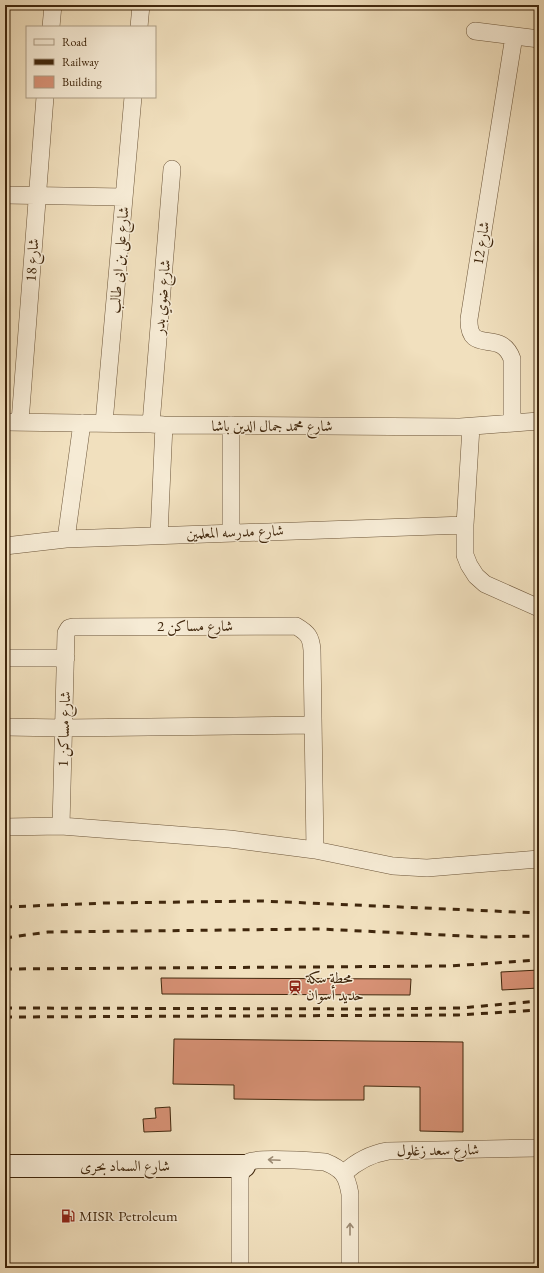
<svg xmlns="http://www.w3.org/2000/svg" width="544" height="1273" viewBox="0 0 544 1273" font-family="'EB Garamond',Amiri,serif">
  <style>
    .building { fill: #d79175; stroke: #40270d }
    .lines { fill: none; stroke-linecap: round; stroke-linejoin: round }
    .street-casing { stroke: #6c5539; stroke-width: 18 }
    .secondary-casing { stroke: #40270d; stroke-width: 24 }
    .street { stroke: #f6ebd5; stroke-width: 17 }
    .secondary { stroke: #f6ebd5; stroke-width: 22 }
    .rail { stroke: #40270d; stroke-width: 3; stroke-dasharray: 7 7; stroke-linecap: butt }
    .oneway { stroke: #9b8971 }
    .labels { text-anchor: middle; stroke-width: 3; stroke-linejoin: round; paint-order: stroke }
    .street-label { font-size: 15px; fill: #40270d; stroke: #f6ebd5 }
    .poi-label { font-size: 15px; fill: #40270d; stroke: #f6ebd5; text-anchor: start }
  </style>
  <rect width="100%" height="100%" fill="#f1e0be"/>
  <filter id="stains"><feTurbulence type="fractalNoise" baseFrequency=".005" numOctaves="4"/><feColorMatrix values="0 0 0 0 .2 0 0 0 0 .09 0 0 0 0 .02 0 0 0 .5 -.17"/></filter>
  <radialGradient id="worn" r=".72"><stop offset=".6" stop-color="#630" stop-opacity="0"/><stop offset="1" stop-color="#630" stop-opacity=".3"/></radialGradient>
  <path class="building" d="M539 970V988L502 990 501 972Z
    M161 978 411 979 410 995 162 994Z
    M174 1039 463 1042V1132L420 1131V1087L364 1086V1100H315L234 1099V1085L173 1084Z
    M170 1107 171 1131 144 1132 143 1119 156 1118 155 1108Z"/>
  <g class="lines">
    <g class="street-casing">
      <path id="street" d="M51 27 53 5
        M139 27 141 5
        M475 31 539 39
        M5 195 124 197
        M5 422 151 424 164 425 460 427 539 421
        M20 422 45 97
        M104 423 133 97
        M512 423V359C501 327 468 357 469 319L514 36
        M151 424 172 169
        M471 427 465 525V555L469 565 476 576 485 584 539 608
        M231 533V425
        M159 535 164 425
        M66 539 82 423
        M5 546 66 539 465 525
        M5 658H66
        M5 727 64 728 313 725
        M61 826 66 633 69 628 73 627 296 626C308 633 311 637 312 650L315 850
        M5 827 61 826 230 839 315 850 393 866 427 868 539 859
        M344 1173C357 1161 370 1154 388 1151L539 1148
        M240 1268V1178C241 1171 243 1165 249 1162 258 1157 312 1161 325 1162 343 1169 347 1176 350 1194V1268"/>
    </g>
    <g class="secondary-casing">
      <path id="secondary" d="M5 1166H244"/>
    </g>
    <use href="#street" class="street"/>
    <use href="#secondary" class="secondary"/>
    <path class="rail" d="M5 907 106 903 262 901 539 913
      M5 938 48 932 320 929 485 937 539 936
      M5 969 450 966 539 960
      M5 1008 377 1009 460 1008 539 1001
      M5 1017 458 1015 539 1010"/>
  </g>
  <defs><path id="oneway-shaft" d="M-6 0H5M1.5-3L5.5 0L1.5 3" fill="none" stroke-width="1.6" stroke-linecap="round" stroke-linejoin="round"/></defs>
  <g class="oneway">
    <use href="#oneway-shaft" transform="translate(274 1160) rotate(-177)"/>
    <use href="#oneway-shaft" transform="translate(350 1229) rotate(-90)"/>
  </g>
  <defs>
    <g id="station-bare" transform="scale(1.08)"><path d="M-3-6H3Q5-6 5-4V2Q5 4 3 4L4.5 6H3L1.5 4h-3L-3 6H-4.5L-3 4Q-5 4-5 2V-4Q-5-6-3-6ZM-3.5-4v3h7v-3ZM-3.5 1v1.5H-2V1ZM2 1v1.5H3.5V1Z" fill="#8f2418" stroke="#f6ebd5" stroke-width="2.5" paint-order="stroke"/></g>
    <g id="fuel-bare" transform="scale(1.08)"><path d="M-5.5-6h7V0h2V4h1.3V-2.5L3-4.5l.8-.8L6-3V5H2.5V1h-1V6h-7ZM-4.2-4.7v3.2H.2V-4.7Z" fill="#8f2418" stroke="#f6ebd5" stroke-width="2.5" paint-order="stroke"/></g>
  </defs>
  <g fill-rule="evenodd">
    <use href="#station-bare" x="295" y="987"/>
    <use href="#fuel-bare" x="68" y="1216"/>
  </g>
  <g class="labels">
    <g class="street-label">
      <text transform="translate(481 243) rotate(-81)" y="5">شارع 12</text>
      <text transform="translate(32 260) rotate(-86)" y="5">شارع 18</text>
      <text transform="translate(119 260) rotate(-85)" y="5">شارع على بن ابى طالب</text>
      <text transform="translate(162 297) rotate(-85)" y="5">شارع ضوي بدر</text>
      <text x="272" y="431">شارع محمد جمال الدين باشا</text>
      <text transform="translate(235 532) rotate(-2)" y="5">شارع مدرسه المعلمين</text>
      <text x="195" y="631">شارع مساكن 2</text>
      <text transform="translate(64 729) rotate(-88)" y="5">شارع مساكن 1</text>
      <text transform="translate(438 1150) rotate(-1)" y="5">شارع سعد زغلول</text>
      <text x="125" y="1171">شارع السماد بحرى</text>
    </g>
    <g class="poi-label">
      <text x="306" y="983">محطة سكة<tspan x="306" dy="17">حديد أسوان</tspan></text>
      <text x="79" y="1221">MISR Petroleum</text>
    </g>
  </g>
  <rect width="544" height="1273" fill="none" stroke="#f1e0be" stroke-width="20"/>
  <rect x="6" y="6" width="532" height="1261" fill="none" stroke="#40270d" stroke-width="2"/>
  <rect x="10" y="10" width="524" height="1253" fill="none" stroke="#40270d"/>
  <rect x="26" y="26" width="130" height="72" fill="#f6ebd5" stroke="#ad9d85"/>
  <rect x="34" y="39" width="20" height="6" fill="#f6ebd5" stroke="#ad9d85"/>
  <text x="62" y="46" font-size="12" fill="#40270d">Road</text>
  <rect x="34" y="59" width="20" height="6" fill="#40270d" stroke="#ad9d85"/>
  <text x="62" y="66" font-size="12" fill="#40270d">Railway</text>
  <rect x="34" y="76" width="20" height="12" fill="#d79175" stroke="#ad9d85"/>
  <text x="62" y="86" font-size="12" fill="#40270d">Building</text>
  <rect width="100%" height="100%" filter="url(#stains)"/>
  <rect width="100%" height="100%" fill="url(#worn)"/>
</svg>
